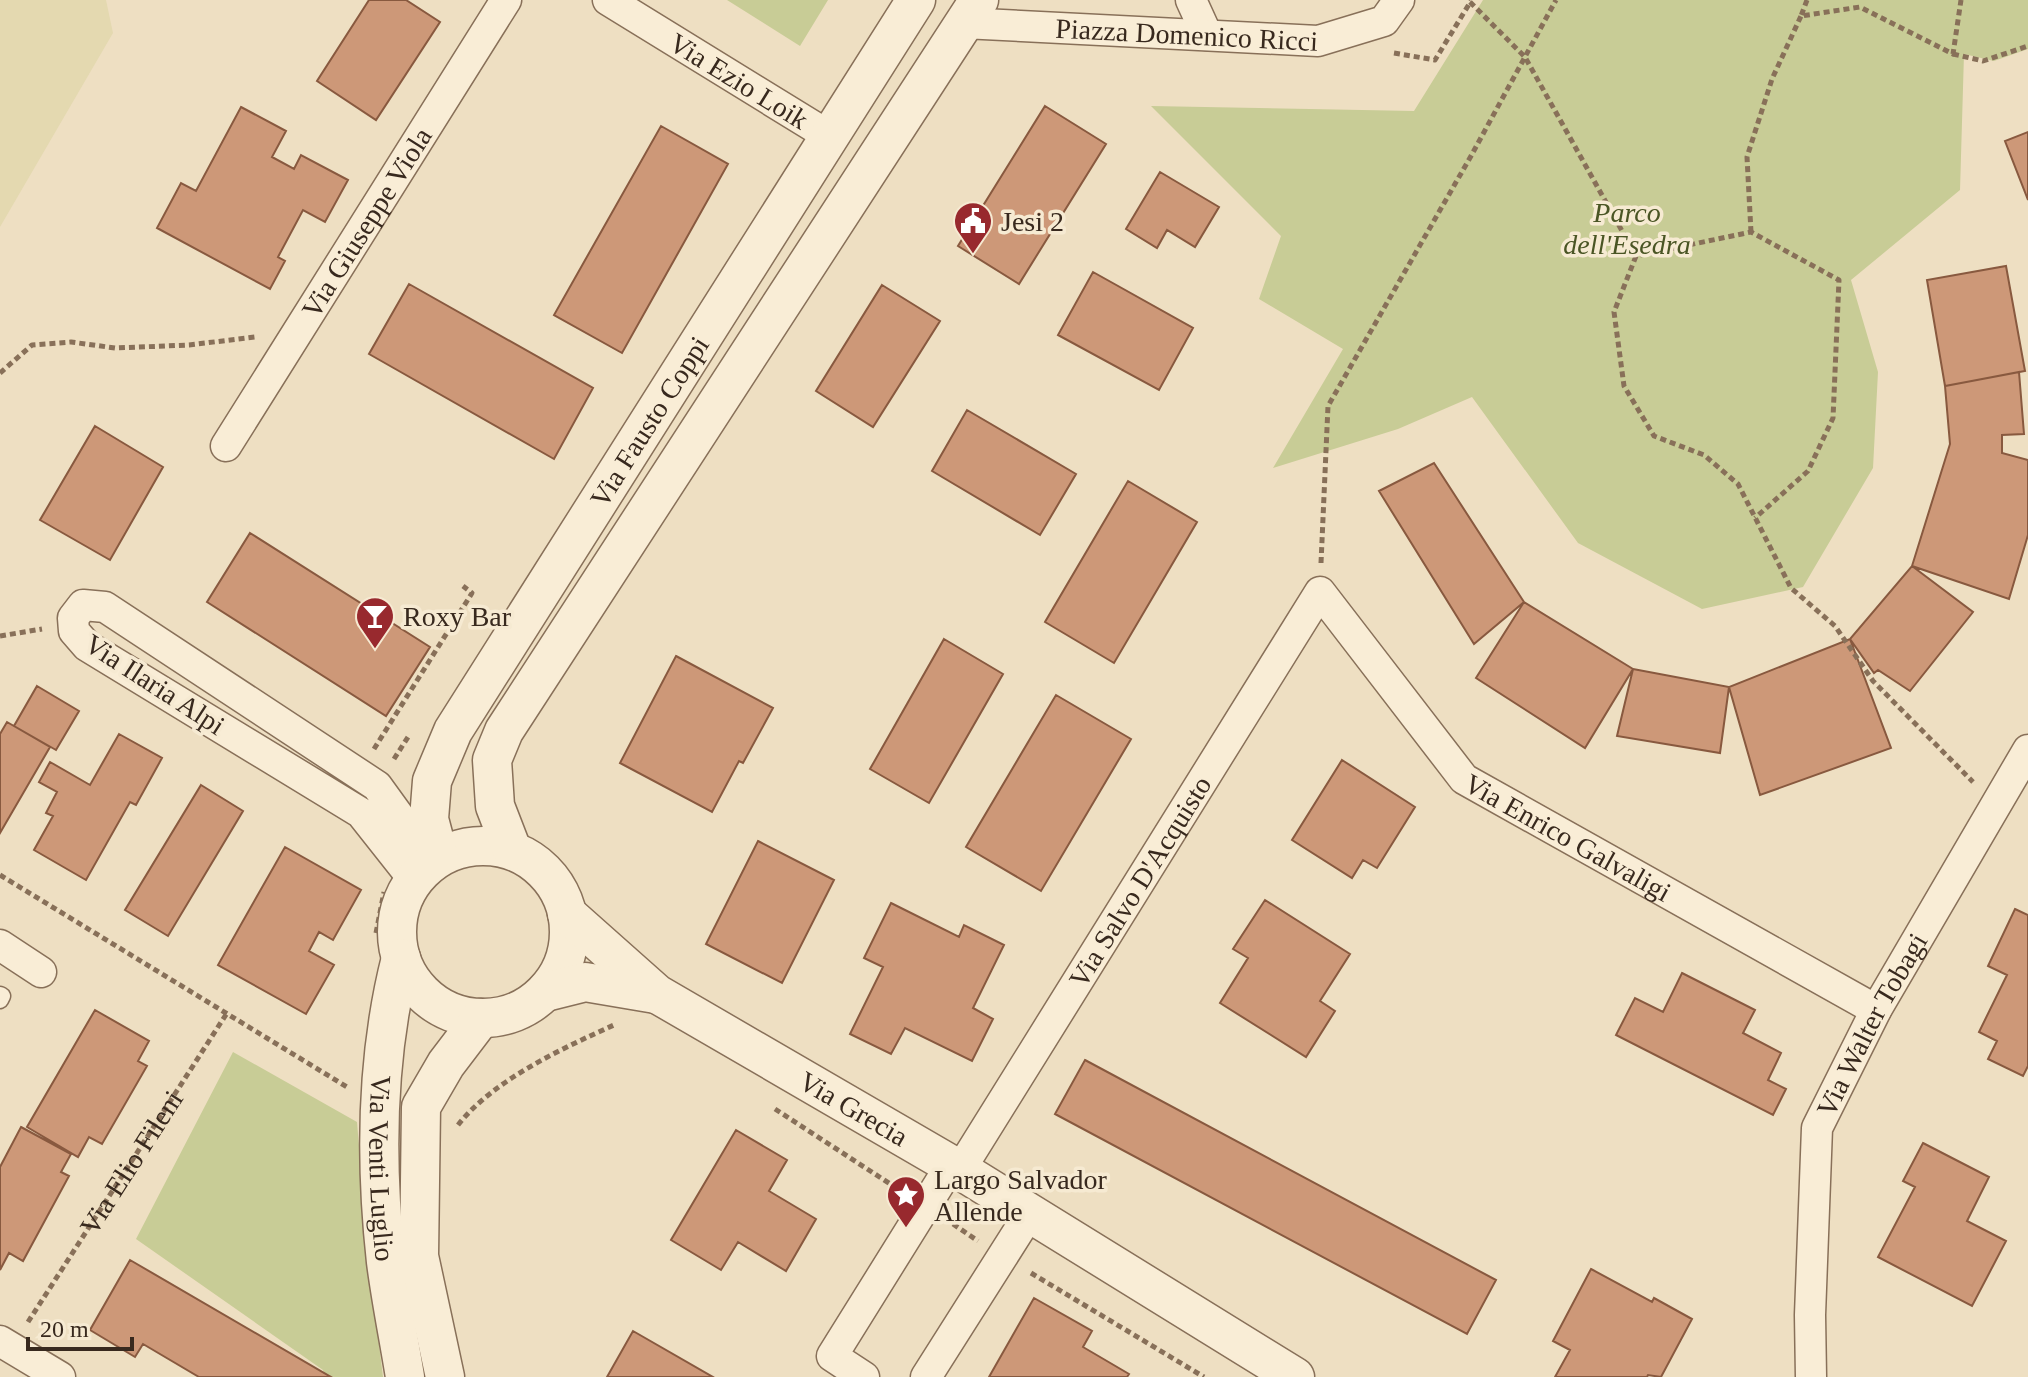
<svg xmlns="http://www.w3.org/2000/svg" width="2028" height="1377" viewBox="0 0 2028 1377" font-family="Georgia,serif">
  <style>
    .farmland { fill: #e4d9b0 }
    .green { fill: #c8cc96 }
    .building { fill: #cd9878; stroke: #88593f; stroke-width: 2 }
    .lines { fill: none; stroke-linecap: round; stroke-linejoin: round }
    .service-casing { stroke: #887059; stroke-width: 19 }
    .minor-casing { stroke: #887059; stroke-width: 33 }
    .tertiary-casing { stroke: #887059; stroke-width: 41 }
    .path { stroke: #887059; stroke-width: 5; stroke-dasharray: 6 4; stroke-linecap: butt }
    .service { stroke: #f9edd6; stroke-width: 16 }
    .minor { stroke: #f9edd6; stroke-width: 30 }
    .tertiary { stroke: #f9edd6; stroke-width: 38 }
    .labels { text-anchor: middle; stroke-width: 7; stroke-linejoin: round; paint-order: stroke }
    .street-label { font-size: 28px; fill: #38291e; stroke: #f6ead2 }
    .park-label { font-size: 28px; font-style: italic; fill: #4a5524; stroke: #f6ead2 }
    .poi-label { font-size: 28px; fill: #38291e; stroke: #f6ead2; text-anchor: start }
  </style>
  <rect width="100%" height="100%" fill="#eedfc2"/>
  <path class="farmland" d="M0 0H106L113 33 0 227Z"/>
  <path class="green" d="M727 0H828L800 46Z
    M1483 0H2028V49L1994 61 1964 54 1960 190 1851 280 1878 372 1873 468 1803 587 1702 609 1578 543 1472 397 1398 429 1273 468 1343 349 1259 299 1281 236 1151 106 1414 111Z
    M233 1052 357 1122 368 1254 383 1377H325L323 1370 136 1239Z"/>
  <path class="building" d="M369 0H406L440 22 376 120 317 81Z
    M1045 106 1106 144 1019 284 958 246Z
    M241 107 286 131 272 157 294 169 301 155 348 180 325 222 303 210 278 257 285 261 270 289 157 228 181 183 196 191Z
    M661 126 728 164 622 353 554 315Z
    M2028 132V200L2005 141Z
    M1160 172 1219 207 1195 247 1167 230 1157 248 1126 229Z
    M2006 266 2025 371 1945 386 1927 280Z
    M1093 272 1193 328 1159 390 1058 335Z
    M409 284 593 388 554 459 369 354Z
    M882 285 940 321 873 427 816 391Z
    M2019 372 2024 434 2002 435V453L2028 460V535L2009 599 1912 566 1950 444 1945 386Z
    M967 410 1076 474 1040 535 932 471Z
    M95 426 163 467 110 560 40 520Z
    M1434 463 1524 602 1474 644 1379 491Z
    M1128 481 1197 522 1114 663 1045 622Z
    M250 533 430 647 386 716 207 602Z
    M1912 566 1973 612 1910 691 1878 670 1874 673 1850 639Z
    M1524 602 1633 669 1585 748 1476 678Z
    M944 639 1003 674 929 803 870 769Z
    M1850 639 1891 748 1760 795 1729 687Z
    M676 656 773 708 743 763 739 761 712 812 620 763Z
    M1633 669 1729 687 1720 753 1617 736Z
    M37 686 79 711 56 750 14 726Z
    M1056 695 1131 739 1041 891 966 847Z
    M7 722 50 747 0 833V734Z
    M119 734 162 758 136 805 130 802 86 880 34 850 53 816 46 813 57 792 39 782 50 762 90 785Z
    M1342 760 1415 807 1377 868 1363 860 1352 878 1292 840Z
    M201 785 243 811 168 936 125 910Z
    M758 841 834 880 782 983 706 944Z
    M285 847 361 890 333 940 319 932 309 951 334 965 306 1014 218 965Z
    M1265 900 1350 954 1320 1001 1335 1011 1306 1057 1220 1003 1248 958 1233 949Z
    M891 903 959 937 964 925 1004 945 973 1008 993 1019 972 1061 905 1028 891 1054 850 1034 883 967 864 958Z
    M2015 909 2028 915V1066L2023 1076 1988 1059 1997 1041 1979 1032 2007 975 1988 966Z
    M1682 973 1755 1010 1743 1033 1781 1053 1768 1080 1786 1089 1773 1115 1616 1035 1635 998 1663 1012Z
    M95 1010 149 1041 138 1061 147 1066 102 1144 89 1137 78 1157 27 1127Z
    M1085 1060 1496 1280 1467 1334 1055 1114Z
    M21 1127 71 1154 61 1172 69 1176 23 1261 9 1253 0 1270V1167Z
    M736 1130 787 1160 769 1191 816 1219 786 1271 738 1242 721 1270 671 1240Z
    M1923 1143 1989 1177 1967 1221 2006 1241 1972 1306 1878 1257 1915 1187 1903 1181Z
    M130 1260 331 1377H199L143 1344 135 1357 90 1330Z
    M1591 1269 1652 1302 1654 1298 1692 1319 1661 1377 1648 1375 1647 1377H1555L1570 1350 1553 1341Z
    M1034 1298 1092 1331 1083 1347 1129 1374 1127 1377H989Z
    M633 1331 713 1377H607Z"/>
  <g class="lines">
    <g class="service-casing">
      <path id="service" d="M0 995 2 996 0 1000"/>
    </g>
    <g class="minor-casing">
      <g id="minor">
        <path id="s2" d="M608 0 829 136"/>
        <path d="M1191 0 1207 35"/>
        <path id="s3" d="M963 23 1318 41 1384 21 1399 0"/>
        <path id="s4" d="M226 446 506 0"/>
        <path d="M414 880 361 813 87 646 74 631 73 618 83 605 105 607 377 786 432 862"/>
        <path d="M0 945 41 972"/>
        <path id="s5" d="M960 1170 1320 592 1464 779 1876 1010"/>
        <path d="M0 1341 60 1377"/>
        <path d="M864 1377 832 1356 951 1165"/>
        <path d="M926 1377 1030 1213"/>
        <path id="s6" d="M1811 1377 1810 1315 1817 1128 1876 1010 2028 750"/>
      </g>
    </g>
    <g class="tertiary-casing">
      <g id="tertiary">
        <circle cx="483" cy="932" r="86"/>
        <path d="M512 850 495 806 492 760 504 731 979 0"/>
        <path id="s7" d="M439 857 429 819 432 781 453 731 916 0"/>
        <path id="s8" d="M567 914 657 994 960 1170 1295 1377"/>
        <path id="s9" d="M401 958C376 1056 375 1162 386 1262 391 1301 399 1339 405 1377"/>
        <path d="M545 992 585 982 656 994"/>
        <path d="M445 1377 419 1256 421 1107 446 1064 481 1018"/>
      </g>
    </g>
    <g class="path">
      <path d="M1807 0 1801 16 1860 7 1953 54 1961 0"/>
      <path d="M1470 2 1525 57 1636 256 1751 232 1839 280 1833 418 1808 471 1755 518"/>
      <path d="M1394 53 1435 60 1471 1"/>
      <path d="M1953 54 1983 61 2028 46"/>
      <path d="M1751 232 1747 157 1772 79 1801 16"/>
      <path d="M1636 256 1614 312 1624 386 1654 436 1704 455 1738 484 1791 588 1835 626 1873 681 1973 782"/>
      <path d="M0 373 32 345 71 342 115 348 189 345 255 337"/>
      <path d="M1321 563 1328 406 1471 156 1556 0"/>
      <path d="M0 636 42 629"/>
      <path d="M374 749 472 593 463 586"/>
      <path d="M394 759 408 737"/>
      <path d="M0 875 347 1087"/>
      <path d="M376 933 384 892"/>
      <path d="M775 1109 901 1191"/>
      <path d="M458 1125C493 1080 563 1048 614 1025"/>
      <path d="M953 1224 978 1241"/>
      <path d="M1031 1273 1204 1377"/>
      <path id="s1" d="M28 1322 227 1013"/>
    </g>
    <use href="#service" class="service"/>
    <use href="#minor" class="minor"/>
    <use href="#tertiary" class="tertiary"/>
  </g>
  <defs>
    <g id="civic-pin" transform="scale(2)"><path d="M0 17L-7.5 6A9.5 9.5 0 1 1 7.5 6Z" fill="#98292e" stroke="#f6ead2"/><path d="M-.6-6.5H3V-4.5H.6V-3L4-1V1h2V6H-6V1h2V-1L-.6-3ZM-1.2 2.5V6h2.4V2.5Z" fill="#fff"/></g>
    <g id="bar-pin" transform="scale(2)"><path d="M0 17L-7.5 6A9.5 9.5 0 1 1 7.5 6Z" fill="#98292e" stroke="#f6ead2"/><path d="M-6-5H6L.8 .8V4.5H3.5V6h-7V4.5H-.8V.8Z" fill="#fff"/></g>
    <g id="sight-pin" transform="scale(2)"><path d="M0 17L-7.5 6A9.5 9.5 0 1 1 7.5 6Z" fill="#98292e" stroke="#f6ead2"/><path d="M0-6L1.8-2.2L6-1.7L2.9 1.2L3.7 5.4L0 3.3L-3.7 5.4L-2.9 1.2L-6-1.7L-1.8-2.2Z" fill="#fff"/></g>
  </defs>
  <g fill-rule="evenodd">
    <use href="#civic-pin" x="973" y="221"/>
    <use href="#bar-pin" x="375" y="616"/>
    <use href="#sight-pin" x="906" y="1195"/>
  </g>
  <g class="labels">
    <g class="street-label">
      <text dy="10" stroke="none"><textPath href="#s3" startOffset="224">Piazza Domenico Ricci</textPath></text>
      <text dy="10" stroke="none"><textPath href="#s2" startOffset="154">Via Ezio Loik</textPath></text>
      <text dy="10" stroke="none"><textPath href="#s4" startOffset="264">Via Giuseppe Viola</textPath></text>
      <text dy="10" stroke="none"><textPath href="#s7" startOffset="498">Via Fausto Coppi</textPath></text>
      <text transform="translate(155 684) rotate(33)" y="10">Via Ilaria Alpi</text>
      <text dy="10" stroke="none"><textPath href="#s5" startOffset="1036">Via Enrico Galvaligi</textPath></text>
      <text dy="10" stroke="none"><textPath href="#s5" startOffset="340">Via Salvo D'Acquisto</textPath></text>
      <text dy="10" stroke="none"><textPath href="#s6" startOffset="366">Via Walter Tobagi</textPath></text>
      <text dy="10" stroke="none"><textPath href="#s8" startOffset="348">Via Grecia</textPath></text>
      <text dy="10" stroke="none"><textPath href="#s1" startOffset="190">Via Elio Fileni</textPath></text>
      <text dy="10" stroke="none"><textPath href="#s9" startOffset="212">Via Venti Luglio</textPath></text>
    </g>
    <g class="park-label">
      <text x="1627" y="222">Parco<tspan x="1627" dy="32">dell'Esedra</tspan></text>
    </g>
    <g class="poi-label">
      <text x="1001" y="231">Jesi 2</text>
      <text x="403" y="626">Roxy Bar</text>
      <text x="934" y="1189">Largo Salvador<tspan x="934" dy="32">Allende</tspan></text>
    </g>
  </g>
  <path d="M28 1337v12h104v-12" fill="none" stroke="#38291e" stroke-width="4"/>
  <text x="40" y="1337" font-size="24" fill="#38291e" stroke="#f6ead2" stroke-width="6" paint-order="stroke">20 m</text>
</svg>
